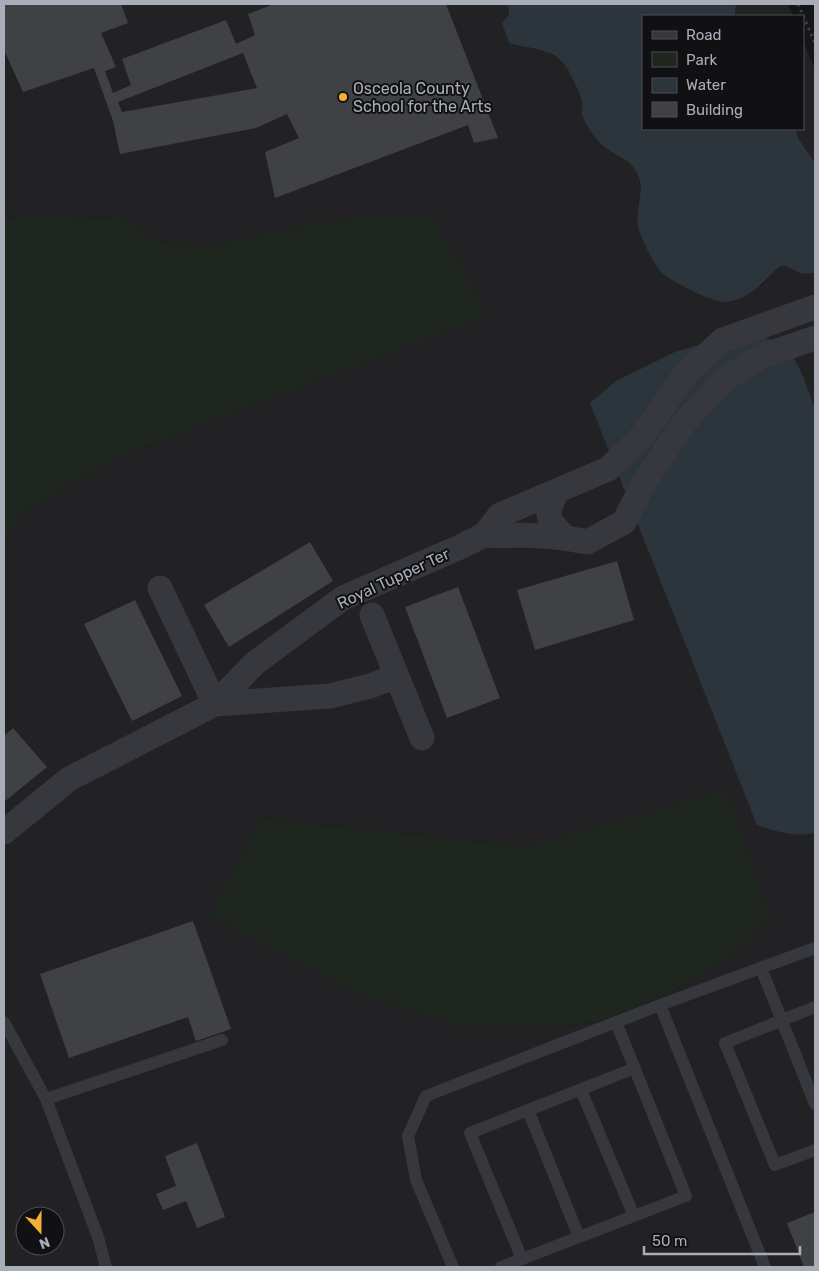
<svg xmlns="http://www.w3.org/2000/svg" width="819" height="1271" viewBox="0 0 819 1271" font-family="Rubik,sans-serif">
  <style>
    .built { fill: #222225; fill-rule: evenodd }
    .green { fill: #1e261f }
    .water { fill: #2c353c }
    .building { fill: #404145; fill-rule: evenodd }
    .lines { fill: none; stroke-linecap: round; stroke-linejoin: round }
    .path { stroke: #3d3f44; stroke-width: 3; stroke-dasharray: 2.5 4; stroke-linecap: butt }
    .service { stroke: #37383d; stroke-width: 12 }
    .minor { stroke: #37383d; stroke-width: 25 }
    .poi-dot { fill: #f2b134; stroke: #111113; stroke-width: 2 }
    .labels { text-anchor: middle; stroke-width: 4; stroke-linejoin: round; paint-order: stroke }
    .poi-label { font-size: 16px; fill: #a8adb8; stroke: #111113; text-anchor: start }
    .street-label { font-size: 16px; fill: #a8adb8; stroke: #111113 }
  </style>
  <rect width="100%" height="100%" fill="#161618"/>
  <path class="built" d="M4 4H508L509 15 524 47 547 51 562 61 571 71 583 105 581 114 605 147 628 160 639 175 641 198 638 226 761 286 780 266H786L802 274 815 273V409L804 378 787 344 807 835 815 833V1267H13L4 1222V539L27 511 115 459 488 314 321 221 208 246 162 242 120 217 84 218 47 214 4 217ZM263 818 527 846 743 948 714 968 666 995 595 1023 538 1027 461 1026ZM25 1216H55V1246H25Z
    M736 4H788L793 16H735Z
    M803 40 815 70V163L798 138 796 129H803Z"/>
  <path class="green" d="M47 214 84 218 120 217 162 242 208 246 321 221 431 214 488 315 115 459 27 511 4 539V217Z
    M727 791 770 915 743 948 714 968 666 995 595 1023 538 1027 461 1026 352 991 210 915 263 818 527 846Z
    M4 1222 13 1267H4Z"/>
  <path class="water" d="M508 4H736L735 16H643V129H796L798 138 815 163V273L802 274 786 266H780C766 280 746 302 724 302 712 302 671 281 662 273 655 267 639 235 638 226 635 209 646 189 637 173 629 158 618 157 606 148 595 140 587 126 581 114 584 104 581 98 577 88 561 46 546 53 509 43L502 23 509 15Z
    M742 332 787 344 804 378 815 409V833C796 838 775 831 757 825L590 403 616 381 675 352Z"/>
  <path class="building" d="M4 4H121L128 23 101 33 116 67 105 71 113 93 131 85 122 59 226 20 236 44 255 35 248 14 274 4H446L498 138 474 143 468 125 275 198 265 152 299 138 287 114 256 128 120 154 113 121 94 68 23 92 4 50ZM243 53 257 88 122 112 118 102Z
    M310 542 333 581 229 647 204 605Z
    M617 561 634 620 535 650 517 590Z
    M458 587 500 698 447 718 405 607Z
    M135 600 182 696 132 721 84 624Z
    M13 728 47 767 4 802V736Z
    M193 921 231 1029 196 1041 188 1017 69 1058 40 974Z
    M197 1143 225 1217 197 1228 186 1201 163 1210 156 1194 176 1186 165 1156Z
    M815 1212V1267H804L787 1223Z"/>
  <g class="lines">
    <path class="path" d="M798 4 815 43"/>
    <path class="service" d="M761 968 815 1104
      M660 1005 765 1267
      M815 1007 725 1043 775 1165 815 1150
      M4 1022 46 1099 98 1237 106 1267
      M581 1090 634 1216
      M46 1099 222 1040
      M528 1110 579 1237
      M522 1259 470 1133 635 1068
      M453 1267 416 1180 408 1136 426 1096 660 1005 815 948
      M501 1267 686 1196 616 1022"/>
    <path class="minor" d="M557 491C545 517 546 517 565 538
      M484 535C495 536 504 536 516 535 539 535 564 537 587 542L624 522 644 483 683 424 725 379 760 357 815 338
      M160 588 215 704 330 696 370 686 397 676
      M372 615 422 738
      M4 832 69 779 215 704 255 663 343 598 460 547 484 535 500 515 608 469 642 436 686 373 723 340 815 307"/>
  </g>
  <circle class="poi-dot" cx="343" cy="97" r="5"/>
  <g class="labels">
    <g class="poi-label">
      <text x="353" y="94">Osceola County<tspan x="353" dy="18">School for the Arts</tspan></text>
    </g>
    <g class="street-label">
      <text transform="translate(393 578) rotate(-25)" y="6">Royal Tupper Ter</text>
    </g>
  </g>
  <rect width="819" height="1271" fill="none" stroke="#a8adb8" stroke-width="10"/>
  <rect x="642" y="15" width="162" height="115" fill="#111113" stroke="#4d4f55"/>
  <rect x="652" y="31" width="25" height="8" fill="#37383d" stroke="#4d4f55"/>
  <text x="686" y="40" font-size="15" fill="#a8adb8">Road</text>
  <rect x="652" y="52" width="25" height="15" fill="#1e261f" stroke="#4d4f55"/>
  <text x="686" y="65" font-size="15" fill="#a8adb8">Park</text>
  <rect x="652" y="78" width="25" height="15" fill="#2c353c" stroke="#4d4f55"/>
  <text x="686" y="90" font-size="15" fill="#a8adb8">Water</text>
  <rect x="652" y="102" width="25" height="15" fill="#404145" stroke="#4d4f55"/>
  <text x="686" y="115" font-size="15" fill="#a8adb8">Building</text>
  <g transform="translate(40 1231) rotate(159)"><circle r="24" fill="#111113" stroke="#4d4f55"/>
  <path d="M0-4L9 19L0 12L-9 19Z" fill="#f2b134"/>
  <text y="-8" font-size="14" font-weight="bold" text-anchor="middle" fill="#a8adb8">N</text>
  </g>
  <path d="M644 1246v8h156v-8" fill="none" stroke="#a8adb8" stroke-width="2.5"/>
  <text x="652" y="1246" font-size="15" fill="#a8adb8" stroke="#111113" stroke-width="4" paint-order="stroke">50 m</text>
</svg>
